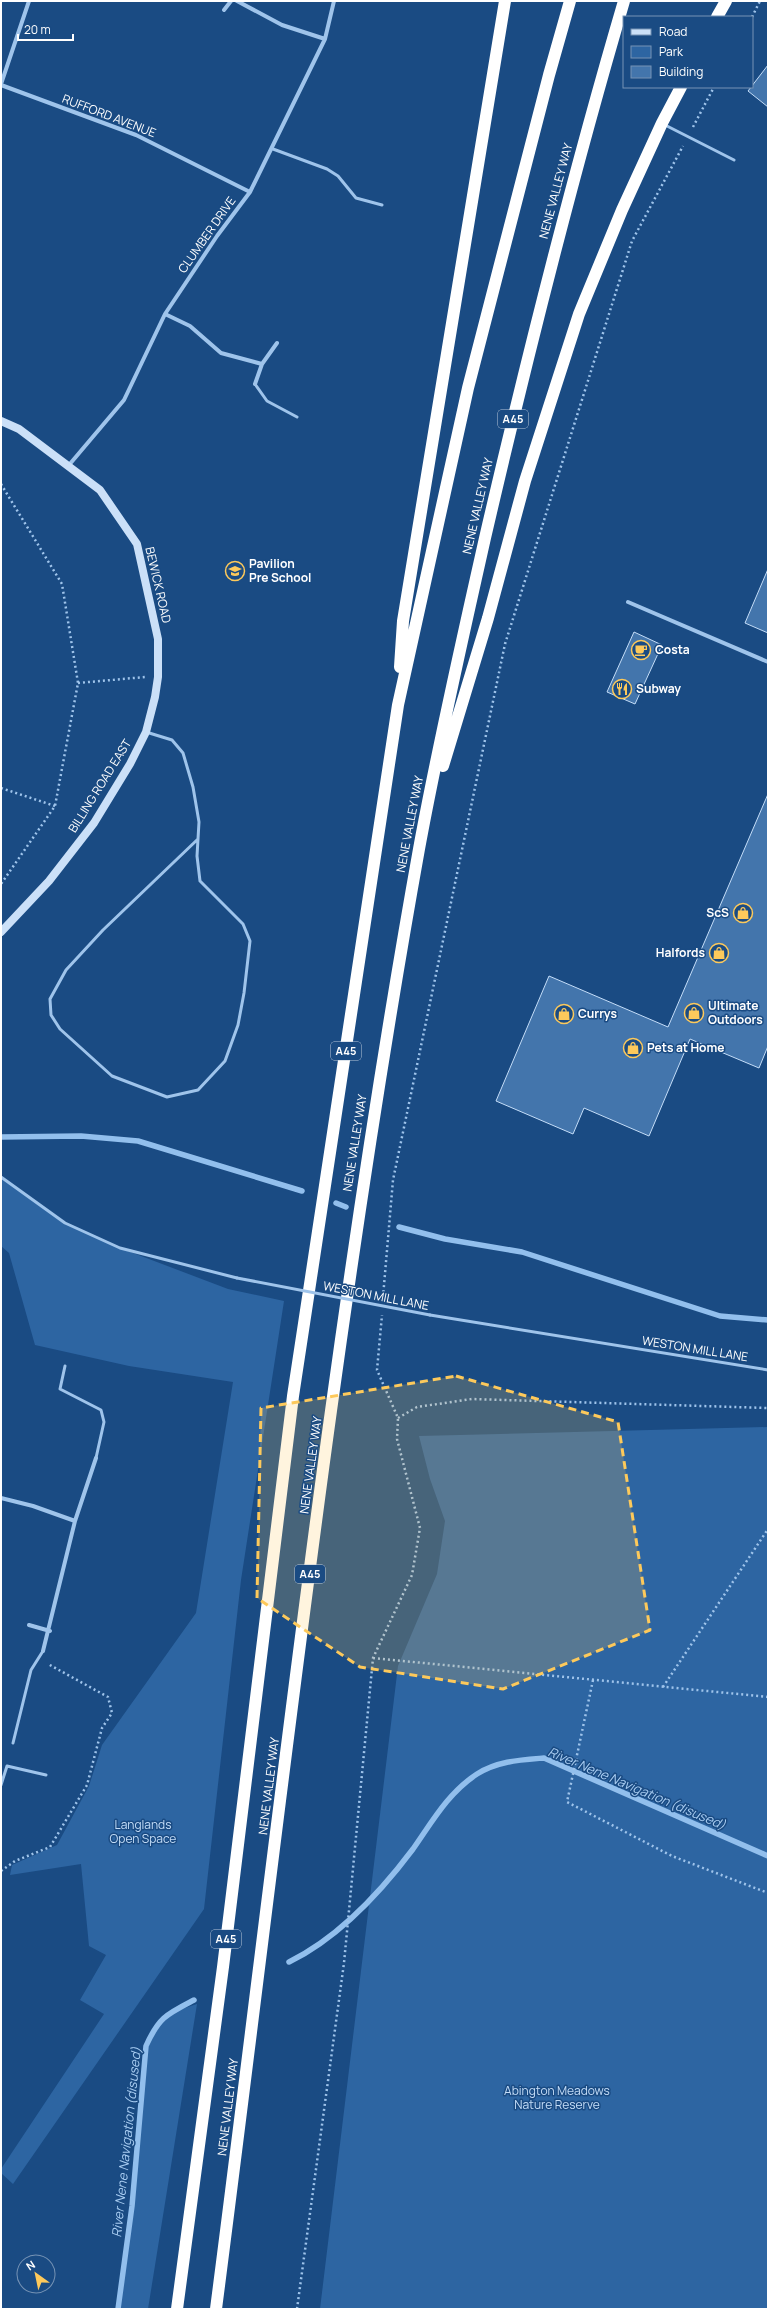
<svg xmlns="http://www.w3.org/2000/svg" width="769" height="2310" viewBox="0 0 769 2310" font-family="Manrope,sans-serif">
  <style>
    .green { fill: #2d65a2 }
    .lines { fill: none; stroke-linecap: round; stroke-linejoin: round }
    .stream { stroke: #92bfed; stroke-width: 5.5 }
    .building { fill: #4375ac; stroke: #c4ddf8 }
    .path { stroke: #9fc4eb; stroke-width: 2.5; stroke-dasharray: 2 3; stroke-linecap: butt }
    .lane { stroke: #9fc4eb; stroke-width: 3 }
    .street { stroke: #9fc4eb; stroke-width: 4 }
    .secondary { stroke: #cbe0f8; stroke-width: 8 }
    .highway { stroke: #fff; stroke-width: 12 }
    .lane-bridge { stroke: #9fc4eb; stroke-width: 3 }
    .marked { fill: #fdc95b; fill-opacity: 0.2; stroke: #fdc95b; stroke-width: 3; stroke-dasharray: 8 5; stroke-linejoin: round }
    .labels { text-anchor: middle; stroke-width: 3; stroke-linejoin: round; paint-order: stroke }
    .shield { fill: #1a4b83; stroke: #bac9da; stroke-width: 1 }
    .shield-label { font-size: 11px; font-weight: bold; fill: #fff }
    .street-label { font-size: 12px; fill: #fff; stroke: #1a4b83 }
    .poi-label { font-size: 12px; font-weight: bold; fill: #fff; stroke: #1a4b83; text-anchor: start }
    .park-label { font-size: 12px; fill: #c4ddf8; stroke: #1a4b83 }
    .water-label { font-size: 13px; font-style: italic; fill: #aacef3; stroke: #1a4b83 }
  </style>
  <rect width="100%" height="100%" fill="#1a4b83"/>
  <path class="green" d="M1 1177 65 1223 120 1248 228 1289 284 1301 241 1580 204 1909 13 2184 1 2173V2169L104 2014 80 2000 106 1955 89 1946 81 1864 10 1875 12 1865 57 1845 89 1786 102 1745 196 1613 233 1382 129 1366 35 1345 9 1253 1 1246Z
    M768 1427V2309H320L398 1666 437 1574 445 1521 430 1479 419 1436Z
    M197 2004 148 2309H118L132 2206 146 2046C160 2016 166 2014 197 2004Z"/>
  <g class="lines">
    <path class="stream" d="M1 1137 81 1136 138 1141 302 1191
      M336 1203 346 1207
      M399 1227 445 1239 522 1252 720 1316 768 1320
      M289 1962C338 1938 380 1893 413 1849 432 1822 448 1793 477 1774 498 1761 520 1760 544 1758L768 1856
      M118 2309 132 2206 146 2046C159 2017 167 2014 194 2000"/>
  </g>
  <path class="building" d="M768 65V107L748 91Z
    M768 569V633L745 623Z
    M634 632 662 645 635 704 607 692Z
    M768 794V1046L759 1068 690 1039 649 1136 584 1108 573 1134 496 1101 549 976 668 1027Z"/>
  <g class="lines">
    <path class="path" d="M752 17 760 1
      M693 127 714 87
      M1 484 62 584 78 683 55 806 1 884
      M78 683 145 677
      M1 788 55 806
      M383 1297 393 1180 505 644 632 241 683 146
      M398 1418 417 1407 472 1399 768 1408
      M373 1658 768 1697
      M593 1680 567 1802 672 1856 768 1893
      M663 1687 768 1529
      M1 1871 15 1861 50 1847 87 1785 102 1728 112 1713 108 1697 48 1664
      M297 2309 344 1963 373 1658 412 1575 420 1528 397 1439 398 1418 377 1370 382 1315"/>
    <path class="lane" d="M665 125 734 160
      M273 149 327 169 338 176 356 198 382 205
      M255 384 267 401 297 417
      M146 732 172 740 183 753 193 787 199 822 197 856 200 881 243 924 250 941 244 993 238 1025 225 1061 198 1090 167 1097 112 1076 60 1029 51 1015 50 999 66 970 103 930 198 839
      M1 1177 65 1223 120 1248 237 1278
      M430 1315 768 1370
      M65 1366 60 1389 101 1410 104 1422 96 1458
      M13 1743 31 1670 43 1651
      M1 1785 7 1766 46 1775"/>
    <path class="street" d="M237 1 282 25 325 39
      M224 10 231 1
      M1 84 29 1
      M1 85 136 135 250 192
      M165 314 190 326 221 353 262 364
      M255 384 262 364 277 343
      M69 465 124 400 165 314 217 236 250 192 325 39 334 1
      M628 602 768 662
      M1 1498 33 1506 75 1521 96 1458
      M29 1625 50 1631
      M43 1651 75 1521"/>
    <path class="secondary" d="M1 421 19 429 100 490 137 544 158 639V677L155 697 146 732 130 764 94 823 49 881 1 932"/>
    <path class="highway" d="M717 17 726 1
      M400 667 403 621 505 1
      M443 766 488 618 525 481 579 314 622 210 662 123 681 87
      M177 2309 223 1967 293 1396 398 705 468 388 549 75 570 1
      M216 2309C279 1822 332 1333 419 849 438 745 462 641 485 538 527 357 572 178 624 1"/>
    <path class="lane-bridge" d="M237 1278 430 1315"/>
  </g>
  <path class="marked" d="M456 1376 618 1422 650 1630 503 1689 360 1667 257 1598 261 1408Z"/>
  <defs>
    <g id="school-ring" transform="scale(1)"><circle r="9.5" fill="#1a4b83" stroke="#fdc95b" stroke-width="1.5"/><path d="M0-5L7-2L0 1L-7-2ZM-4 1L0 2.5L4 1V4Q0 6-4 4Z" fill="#fdc95b"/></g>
    <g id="cafe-ring" transform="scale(1)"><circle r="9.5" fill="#1a4b83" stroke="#fdc95b" stroke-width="1.5"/><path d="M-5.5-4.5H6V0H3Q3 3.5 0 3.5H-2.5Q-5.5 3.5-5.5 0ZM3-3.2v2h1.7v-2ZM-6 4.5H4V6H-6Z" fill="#fdc95b"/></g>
    <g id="restaurant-ring" transform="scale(1)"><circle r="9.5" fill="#1a4b83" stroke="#fdc95b" stroke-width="1.5"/><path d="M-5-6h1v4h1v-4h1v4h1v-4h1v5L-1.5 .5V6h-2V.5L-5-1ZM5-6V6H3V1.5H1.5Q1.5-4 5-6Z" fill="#fdc95b"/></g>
    <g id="shop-ring" transform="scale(1)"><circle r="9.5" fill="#1a4b83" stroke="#fdc95b" stroke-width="1.5"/><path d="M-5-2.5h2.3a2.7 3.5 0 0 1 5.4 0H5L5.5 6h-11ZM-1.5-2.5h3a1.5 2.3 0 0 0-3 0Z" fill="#fdc95b"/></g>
  </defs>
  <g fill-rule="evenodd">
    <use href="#school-ring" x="235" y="571"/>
    <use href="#cafe-ring" x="641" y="650"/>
    <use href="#restaurant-ring" x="622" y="689"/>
    <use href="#shop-ring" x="743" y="913"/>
    <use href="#shop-ring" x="719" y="953"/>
    <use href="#shop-ring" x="694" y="1013"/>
    <use href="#shop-ring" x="564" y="1014"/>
    <use href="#shop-ring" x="633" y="1048"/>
  </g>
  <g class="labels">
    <g class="shield">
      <rect x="498" y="410" width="30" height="18" rx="3"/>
      <rect x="331" y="1042" width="30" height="18" rx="3"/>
      <rect x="295" y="1565" width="30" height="18" rx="3"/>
      <rect x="211" y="1930" width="30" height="18" rx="3"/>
    </g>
    <g class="shield-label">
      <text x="513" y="423">A45</text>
      <text x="346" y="1055">A45</text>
      <text x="310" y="1578">A45</text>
      <text x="226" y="1943">A45</text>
    </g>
    <g class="street-label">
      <text transform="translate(109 116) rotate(21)" y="4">RUFFORD AVENUE</text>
      <text transform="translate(556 191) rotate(-75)" y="4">NENE VALLEY WAY</text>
      <text transform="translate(207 235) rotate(-55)" y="4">CLUMBER DRIVE</text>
      <text transform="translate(478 506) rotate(-77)" y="4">NENE VALLEY WAY</text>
      <text transform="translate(158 585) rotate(77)" y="4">BEWICK ROAD</text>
      <text transform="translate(100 786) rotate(-58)" y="4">BILLING ROAD EAST</text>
      <text transform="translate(410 824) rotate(-79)" y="4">NENE VALLEY WAY</text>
      <text transform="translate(355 1143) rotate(-81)" y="4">NENE VALLEY WAY</text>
      <text transform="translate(376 1296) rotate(11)" y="4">WESTON MILL LANE</text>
      <text transform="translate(695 1349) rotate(9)" y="4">WESTON MILL LANE</text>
      <text transform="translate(311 1465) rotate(-82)" y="4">NENE VALLEY WAY</text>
      <text transform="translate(269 1786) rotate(-83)" y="4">NENE VALLEY WAY</text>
      <text transform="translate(228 2107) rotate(-83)" y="4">NENE VALLEY WAY</text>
    </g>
    <g class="poi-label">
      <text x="249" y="568">Pavilion<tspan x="249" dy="14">Pre School</tspan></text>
      <text x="655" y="654">Costa</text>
      <text x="636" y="693">Subway</text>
      <text x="729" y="917" text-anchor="end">ScS</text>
      <text x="705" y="957" text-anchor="end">Halfords</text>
      <text x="708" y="1010">Ultimate<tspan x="708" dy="14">Outdoors</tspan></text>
      <text x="578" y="1018">Currys</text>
      <text x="647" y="1052">Pets at Home</text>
    </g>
    <g class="park-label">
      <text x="143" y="1829">Langlands<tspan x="143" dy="14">Open Space</tspan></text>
      <text x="557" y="2095">Abington Meadows<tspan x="557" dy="14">Nature Reserve</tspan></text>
    </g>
    <g class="water-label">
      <text transform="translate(637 1788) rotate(23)" y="5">River Nene Navigation (disused)</text>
      <text transform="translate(126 2142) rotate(-84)" y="5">River Nene Navigation (disused)</text>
    </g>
  </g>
  <rect width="769" height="2310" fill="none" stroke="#ffffff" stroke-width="4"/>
  <rect x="623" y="16" width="130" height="72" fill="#1a4b83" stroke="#7693b5"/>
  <rect x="631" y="29" width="20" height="6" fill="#cbe0f8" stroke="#7693b5"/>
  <text x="659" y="36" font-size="12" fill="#ffffff">Road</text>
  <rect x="631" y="46" width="20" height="12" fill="#2d65a2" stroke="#7693b5"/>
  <text x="659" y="56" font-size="12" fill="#ffffff">Park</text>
  <rect x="631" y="66" width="20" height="12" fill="#4375ac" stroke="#7693b5"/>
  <text x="659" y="76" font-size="12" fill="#ffffff">Building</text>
  <g transform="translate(36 2274) rotate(327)"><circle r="19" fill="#1a4b83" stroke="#7693b5"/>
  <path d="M0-3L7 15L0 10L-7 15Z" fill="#fdc95b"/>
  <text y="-6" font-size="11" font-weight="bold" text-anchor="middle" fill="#ffffff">N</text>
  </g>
  <path d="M18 34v6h55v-6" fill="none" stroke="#ffffff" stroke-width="2"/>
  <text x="24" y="34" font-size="12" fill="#ffffff" stroke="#1a4b83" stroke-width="3" paint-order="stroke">20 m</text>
</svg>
